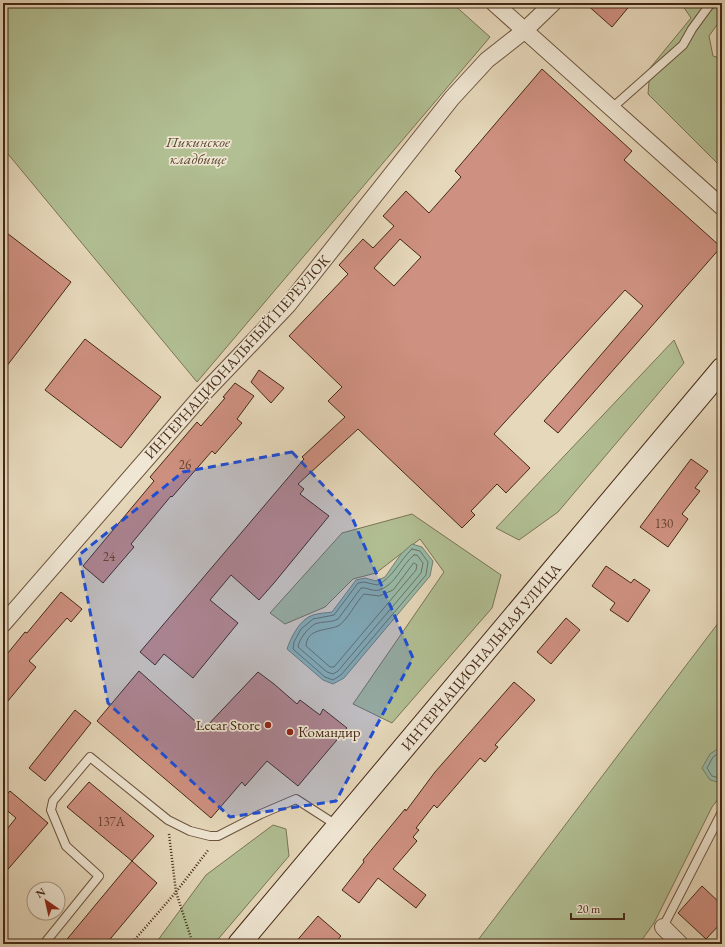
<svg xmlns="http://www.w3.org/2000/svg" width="725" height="947" viewBox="0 0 725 947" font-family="'EB Garamond',serif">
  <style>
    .green { fill: #b1bf93; stroke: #7b7454 }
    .water { fill: #97bbaa; stroke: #76806e }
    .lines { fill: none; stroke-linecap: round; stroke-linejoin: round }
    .shore { stroke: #6e7260; stroke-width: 1 }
    .building { fill: #ce9080; stroke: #452815; fill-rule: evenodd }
    .service-casing { stroke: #6d543e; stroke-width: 10 }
    .minor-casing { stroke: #6d543e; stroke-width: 18 }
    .secondary-casing { stroke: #452815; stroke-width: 24 }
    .path { stroke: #452815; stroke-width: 2.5; stroke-dasharray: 1 2; stroke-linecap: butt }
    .service { stroke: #efe6d3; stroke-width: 8 }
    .minor { stroke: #efe6d3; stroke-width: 16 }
    .secondary { stroke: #efe6d3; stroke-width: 22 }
    .marked { fill: #1d4ed8; fill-opacity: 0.2; stroke: #1d4ed8; stroke-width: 3; stroke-dasharray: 8 5; stroke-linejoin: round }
    .poi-dot { fill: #8f2418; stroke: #efe6d3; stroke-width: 1.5 }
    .labels { text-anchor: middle; stroke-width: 3.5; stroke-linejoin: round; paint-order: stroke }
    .number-label { font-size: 13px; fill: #674230 }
    .park-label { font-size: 15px; font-style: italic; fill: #5b462e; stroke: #efe6d3 }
    .street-label { font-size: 15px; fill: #452815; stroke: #efe6d3 }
    .poi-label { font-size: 15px; fill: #452815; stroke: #efe6d3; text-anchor: end }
  </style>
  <rect width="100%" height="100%" fill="#e6d8bb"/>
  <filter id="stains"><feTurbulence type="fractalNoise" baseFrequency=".005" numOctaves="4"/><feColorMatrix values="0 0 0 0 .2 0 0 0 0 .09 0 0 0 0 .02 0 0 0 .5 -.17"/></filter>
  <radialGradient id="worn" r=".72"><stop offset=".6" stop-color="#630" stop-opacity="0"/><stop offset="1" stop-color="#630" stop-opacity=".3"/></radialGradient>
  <path class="green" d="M3 3H452L490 37 197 382 3 148Z
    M681 3H722V18L709 36 713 56 722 59V168L648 94 650 68 691 18Z
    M674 340 684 363 558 512 519 540 496 528Z
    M412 514 501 575 492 608 392 723 353 704 444 572 420 539 376 573 353 579 325 607 285 624 270 613 342 533Z
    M722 618V794L712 807 654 923 639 944H475Z
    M273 825 286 829 289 856 214 944H155L206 875Z"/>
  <path class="water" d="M412 544 422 547 433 561 430 576 344 678 333 684 323 680 287 649C291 637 300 619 313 615 319 613 326 613 332 612L356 580 365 578 376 581 385 577 401 554Z
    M722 746V783L710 780 702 768 710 754Z"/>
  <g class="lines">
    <path class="shore" d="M412 549 420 551 428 562 426 575 341 675 333 680 325 677 293 649 294 642 301 629 313 619 334 615 358 583 364 582 377 585C393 578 399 561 412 549Z
      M414 555H417L423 563 421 573 338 671 333 674 327 672 298 647C299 639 308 628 315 624 322 621 331 623 338 619L361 588C367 587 373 592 379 590 396 585 401 565 414 555Z
      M414 563 417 565 416 570 334 667H330L306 646C307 628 326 631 338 626 347 621 356 602 364 594L379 596 393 590Z
      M722 751 713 757 707 768 712 776 722 779"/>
  </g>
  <path class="building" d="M585 3H632L612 27Z
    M542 69 632 151 624 160 721 247 558 433 544 421 643 306 625 290 494 434 530 468 506 493 497 484 471 511 475 515 462 528 358 429 298 484 304 489 300 494 329 516 274 583 259 600 231 575 210 600 238 623 193 678 164 654 155 665 140 652 304 459 302 457 345 417 328 401 342 387 289 336 348 274 339 265 363 239 373 248 394 226 383 216 406 191 429 213 461 177 455 171ZM400 239 421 257 394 286 374 268Z
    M3 230 71 282 3 371Z
    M85 339 161 397 121 448 45 390Z
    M259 370 284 388 271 403 251 382Z
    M235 383 254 396 237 419 242 423 215 454 212 451 172 497 171 496 131 544 134 547 103 583 83 566 154 481 150 477 197 422 201 426 225 398 223 397Z
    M691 459 708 471 695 488 700 491 682 514 688 519 668 547 640 527Z
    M606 566 631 583 634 579 650 590 628 622 610 610 615 603 592 586Z
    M61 592 82 609 71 622 67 618 29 661 36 667 3 707V659L25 632 27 633Z
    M566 618 580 630 551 664 537 652Z
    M139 671 204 729 258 672 274 684 297 704 300 700 320 715 323 709 347 728 298 786 267 761 245 786 242 782 211 818 97 721Z
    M514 682 535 700 495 745 498 747 485 762 480 758 437 808 434 805 416 828 419 830 413 837 417 841 393 869 426 895 416 908 378 878 359 903 342 890 364 862 363 860 405 809 406 811 435 772Z
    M75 710 91 723 45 781 29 768Z
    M89 782 154 836 132 861 67 807Z
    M10 791 48 823 3 875V834L16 818 3 807V799Z
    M132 861 157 883 106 944H63Z
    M702 886 722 905V922L706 939 678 913Z
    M318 916 341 936 334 944H294Z"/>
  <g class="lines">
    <g class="service-casing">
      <path id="service" d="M612 108 683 45 692 29 711 3
        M663 927 722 812
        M44 944 99 876 66 846 51 810 53 801 90 757 168 820 190 831 210 836H218L261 814 296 799 338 826"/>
    </g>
    <g class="minor-casing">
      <path id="minor" d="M494 3 722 207
        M3 624 203 394 288 305 452 98 487 60 524 31 553 3
        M663 927 680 944"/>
    </g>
    <g class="secondary-casing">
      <path id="secondary" d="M239 944 722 369"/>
    </g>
    <path class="path" d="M169 834 176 892 193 944
      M131 944 176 892 209 849
      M646 944 652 939"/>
    <use href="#service" class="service"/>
    <use href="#minor" class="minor"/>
    <use href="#secondary" class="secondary"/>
  </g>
  <path class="marked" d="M292 452 351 515 413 658 336 801 230 817 108 703 79 555 183 472Z"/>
  <g class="poi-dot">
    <circle cx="268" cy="725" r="4"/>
    <circle cx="290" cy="732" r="4"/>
  </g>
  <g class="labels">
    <g class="number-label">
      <text x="185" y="469">26</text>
      <text x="664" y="528">130</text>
      <text x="109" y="561">24</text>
      <text x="111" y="826">137А</text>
    </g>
    <g class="park-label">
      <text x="198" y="147">Пикинское<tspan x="198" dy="17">кладбище</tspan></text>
    </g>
    <g class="street-label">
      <text transform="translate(237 357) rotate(-48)" y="5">ИНТЕРНАЦИОНАЛЬНЫЙ ПЕРЕУЛОК</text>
      <text transform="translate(481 657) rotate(-50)" y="5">ИНТЕРНАЦИОНАЛЬНАЯ УЛИЦА</text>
    </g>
    <g class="poi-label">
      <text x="260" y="730">Lecar Store</text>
      <text x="298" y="737" text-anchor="start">Командир</text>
    </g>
  </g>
  <rect width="725" height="947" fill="none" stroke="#e6d8bb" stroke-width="16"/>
  <rect x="4" y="4" width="717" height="939" fill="none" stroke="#452815" stroke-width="2"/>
  <rect x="8" y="8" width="709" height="931" fill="none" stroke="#452815"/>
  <g transform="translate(46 901) rotate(326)"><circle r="19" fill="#efe6d3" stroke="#ab9a87"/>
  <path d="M0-3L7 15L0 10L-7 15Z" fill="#8f2418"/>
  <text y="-6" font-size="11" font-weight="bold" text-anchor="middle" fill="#452815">N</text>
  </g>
  <path d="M571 913v6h53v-6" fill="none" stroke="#452815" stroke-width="2"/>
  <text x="577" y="913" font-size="12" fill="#452815" stroke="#efe6d3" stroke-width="3" paint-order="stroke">20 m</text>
  <rect width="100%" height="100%" filter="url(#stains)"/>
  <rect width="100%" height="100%" fill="url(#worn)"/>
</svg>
